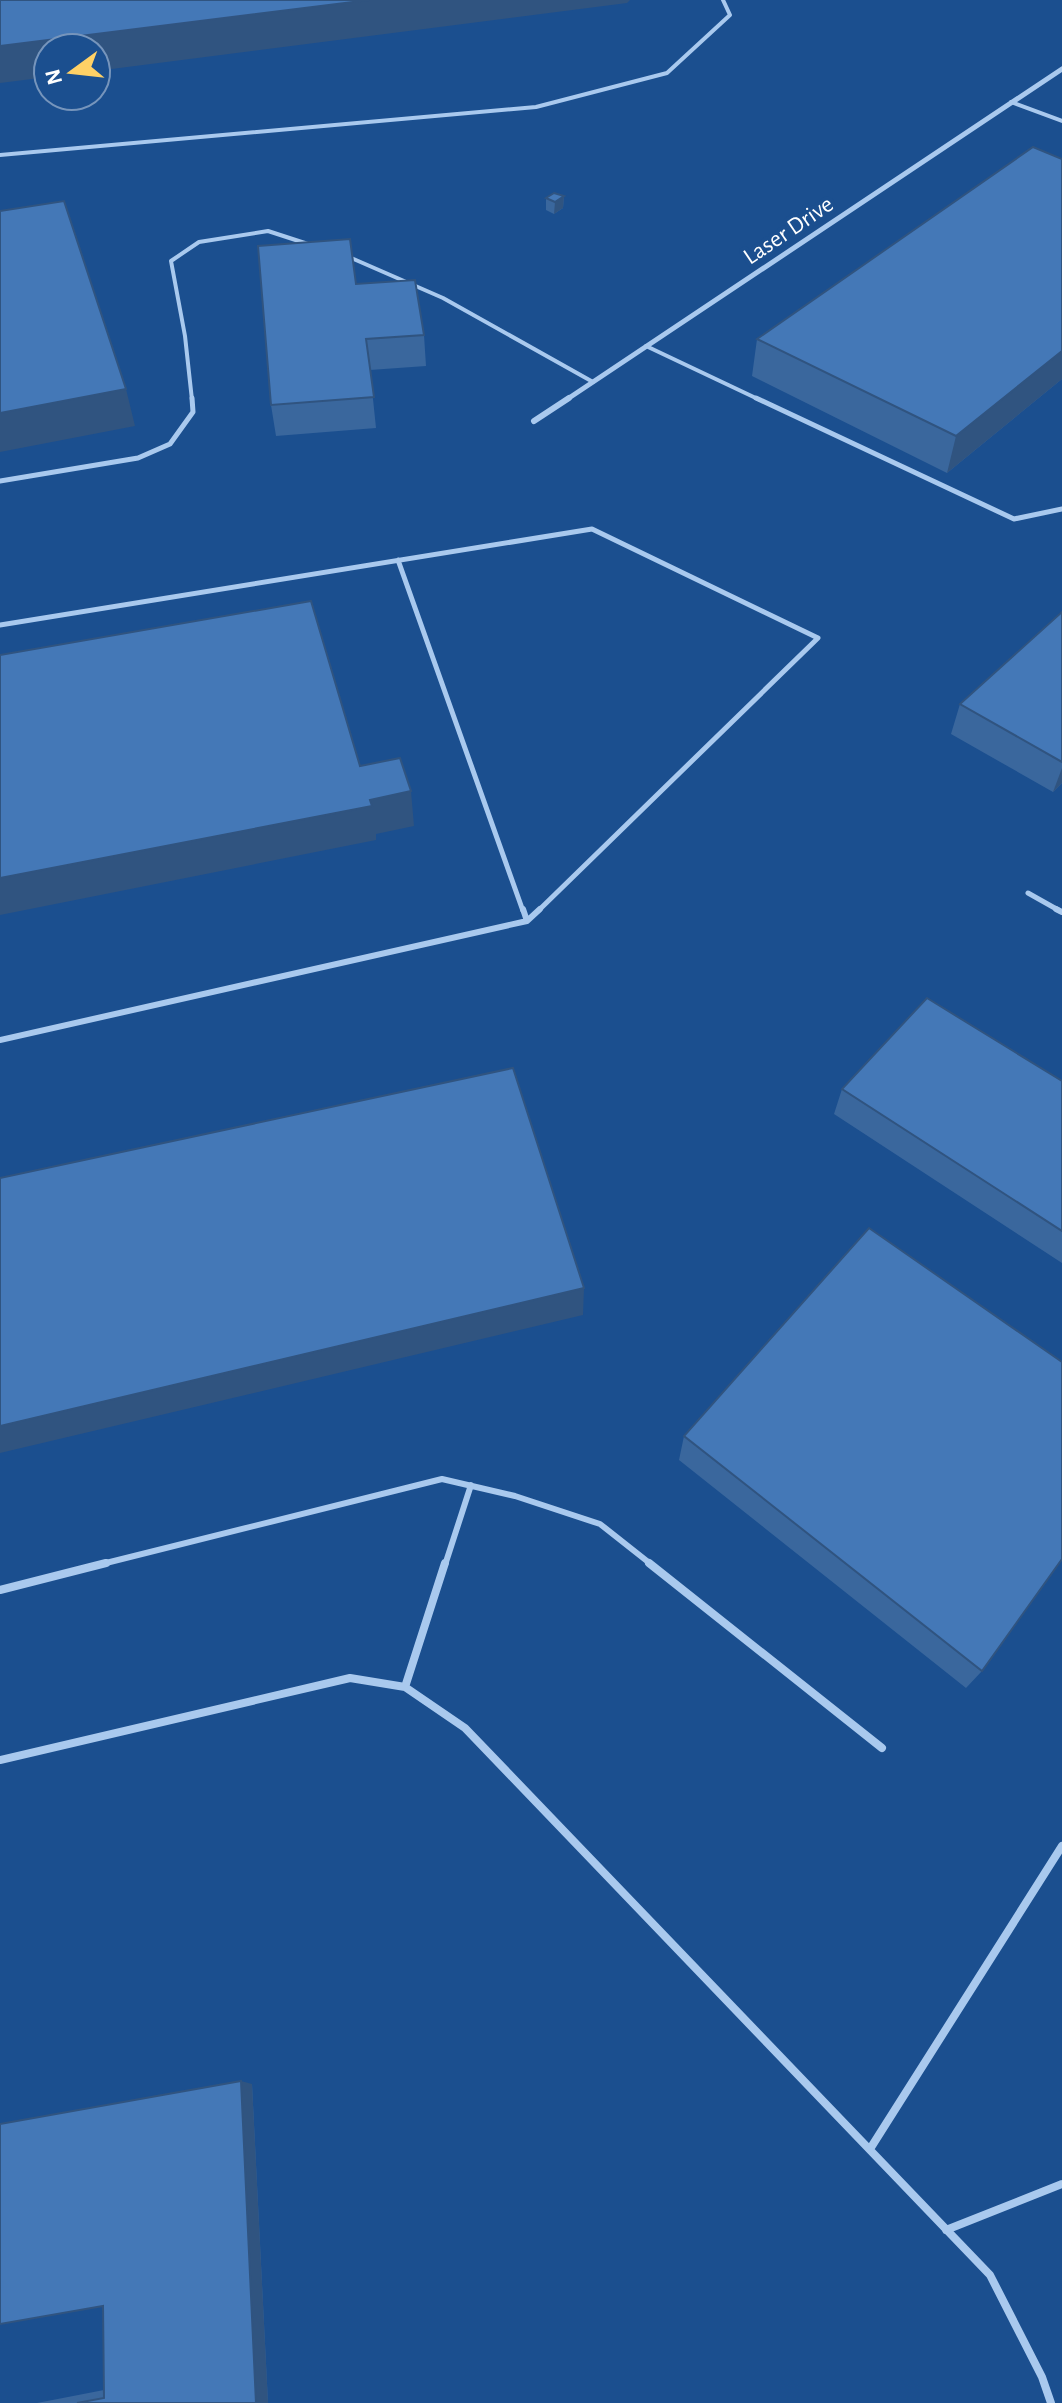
<svg xmlns="http://www.w3.org/2000/svg" width="1062" height="2403" viewBox="0 0 1062 2403" font-family="'Alegreya Sans',sans-serif">
  <style>
    .lines { fill: none; stroke-linecap: round; stroke-linejoin: round }
    .service-far3 { stroke: #a9c9ee; stroke-width: 4 }
    .service-far2 { stroke: #a9c9ee; stroke-width: 5 }
    .service-far1 { stroke: #a9c9ee; stroke-width: 6 }
    .service { stroke: #a9c9ee; stroke-width: 8 }
    .minor-far1 { stroke: #a9c9ee; stroke-width: 5 }
    .minor { stroke: #a9c9ee; stroke-width: 6 }
    .wall { fill: #3a679d }
    .shaded-wall { fill: #305480 }
    .building { fill: #4478b7; stroke: #305480; stroke-width: 2 }
    .labels { text-anchor: middle; stroke-width: 8; stroke-linejoin: round; paint-order: stroke }
    .far-street-label { font-size: 24px; fill: #fff; stroke: #1b4f8f }
  </style>
  <rect width="100%" height="100%" fill="#1b4f8f"/>
  <g class="lines">
    <path class="service-far3" d="M1011 102 1062 121
      M0 155 536 107 667 73 730 15 723 0
      M349 257 443 298 593 382
      M646 346 760 400
      M192 400 185 336 171 261 199 242 268 231 311 245"/>
    <path class="service-far2" d="M756 398 1014 519 1062 509
      M0 481 138 458 170 444 193 412 192 398
      M398 560 523 911
      M0 625 592 529 818 638 538 911
      M1028 893 1060 911"/>
    <path class="service-far1" d="M523 909 527 921
      M1056 909 1062 912
      M0 1040 527 921 540 909
      M98 1565 442 1479 515 1496 600 1524 652 1565
      M445 1565 471 1485"/>
    <path class="service" d="M649 1563 882 1748
      M0 1590 106 1563
      M405 1687 445 1563
      M0 1760 350 1678 405 1687 465 1728 990 2275 1042 2377 1051 2403
      M870 2149 1062 1846
      M946 2230 1062 2184"/>
    <path class="minor-far1" d="M566 400 1062 69"/>
    <path class="minor" d="M534 421 569 398"/>
  </g>
  <path class="wall" d="M1062 159V379L947 473 752 376 757 339Z
    M564 196 563 208 554 214 546 210V198Z
    M356 284 424 335 426 366 370 370 376 428 276 436 271 405Z
    M1062 612V783L1053 792 951 734 960 704Z
    M1062 1081V1263L834 1114 842 1089Z
    M684 1436 982 1671 966 1688 679 1460Z
    M252 2084 268 2403H37L104 2390Z"/>
  <path class="shaded-wall" d="M369 0H630L627 3 96 71V48H48V77L0 83V46Z
    M564 196 563 208 554 214 555 202Z
    M1062 351V379L947 473 956 436Z
    M126 389 135 426 0 452V413Z
    M1062 768V783L1053 792Z
    M411 791 414 826 376 834V840L0 915V878Z
    M584 1288 583 1315 0 1453V1426Z
    M241 2081 252 2084 268 2403H256Z"/>
  <path class="building" d="M0 0H369L0 46Z
    M1033 147 1062 159V351L956 436 757 339Z
    M554 193 564 196 555 202 546 198Z
    M64 201 126 389 0 413V211Z
    M350 239 356 284 415 280 424 335 366 339 374 397 271 405 258 246Z
    M311 601 360 766 400 758 411 791 370 800 372 806 0 878V655Z
    M1062 612V762L960 704Z
    M927 998 1062 1081V1231L842 1089Z
    M513 1068 584 1288 0 1426V1178Z
    M869 1228 1062 1362V1559L982 1671 684 1436Z
    M241 2081 256 2403H77L104 2398 103 2306 0 2324V2124Z"/>
  <g class="labels">
    <g class="far-street-label">
      <text transform="translate(788 230) rotate(-34)" y="8">Laser Drive</text>
    </g>
  </g>
  <g transform="translate(72 72) rotate(255)"><circle r="38" fill="#1b4f8f" stroke="#7695bc" stroke-width="2"/>
  <path d="M0-6L14 30L0 20L-14 30Z" fill="#ffd166"/>
  <text y="-12" font-size="22" font-weight="bold" text-anchor="middle" fill="#ffffff">N</text>
  </g>
</svg>
